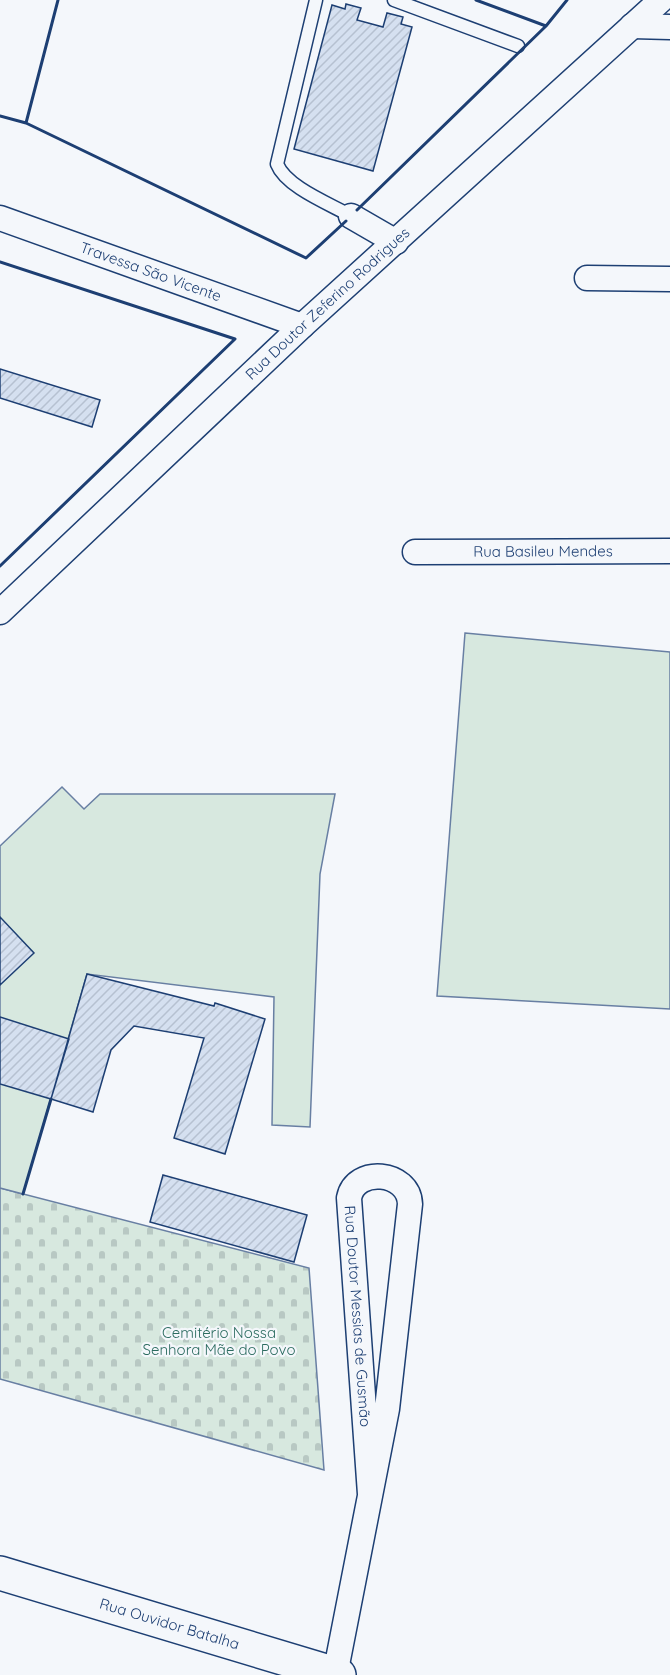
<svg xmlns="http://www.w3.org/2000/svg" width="670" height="1675" viewBox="0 0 670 1675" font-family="Quicksand,sans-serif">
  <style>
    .cemetery { fill: url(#cemetery-stones); stroke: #687fa3; stroke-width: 1.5 }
    .green { fill: #d7e8df; stroke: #687fa3; stroke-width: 1.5 }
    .building { fill: url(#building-hatch); stroke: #1d3f73; stroke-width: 1.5 }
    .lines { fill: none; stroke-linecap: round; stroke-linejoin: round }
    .lane-casing { stroke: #1d3f73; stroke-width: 15 }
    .street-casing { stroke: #1d3f73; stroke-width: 27 }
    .secondary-casing { stroke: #1d3f73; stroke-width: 36 }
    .lane { stroke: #f4f7fb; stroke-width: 12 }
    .street { stroke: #f4f7fb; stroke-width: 24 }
    .secondary { stroke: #f4f7fb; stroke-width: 33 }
    .wall { stroke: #1d3f73; stroke-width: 3 }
    .labels { text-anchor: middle; stroke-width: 4.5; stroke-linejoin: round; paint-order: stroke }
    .street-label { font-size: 15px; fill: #1d3f73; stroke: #f4f7fb }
    .park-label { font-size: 15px; fill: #2c6c60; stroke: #f4f7fb }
  </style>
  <defs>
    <pattern id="cemetery-stones" width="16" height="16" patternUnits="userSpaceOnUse" patternTransform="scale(1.5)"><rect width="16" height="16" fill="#d7e8df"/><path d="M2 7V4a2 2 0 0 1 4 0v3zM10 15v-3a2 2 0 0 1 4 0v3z" fill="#b8c8c3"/></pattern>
    <pattern id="building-hatch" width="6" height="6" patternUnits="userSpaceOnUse" patternTransform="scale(1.5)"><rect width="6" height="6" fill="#d5e0f0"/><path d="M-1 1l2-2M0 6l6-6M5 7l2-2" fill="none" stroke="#b6c1d1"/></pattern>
  </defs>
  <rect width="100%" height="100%" fill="#f4f7fb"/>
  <path class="cemetery" d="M0 1188 309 1268 324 1470 0 1379Z"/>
  <path class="green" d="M465 633 670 652V1009L437 996Z
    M62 787 84 809 100 794H335L320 874 310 1127 272 1125 274 997 87 974 23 1194 0 1188V846Z"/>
  <path class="building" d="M346 4 361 8 357 20 383 27 387 13 403 17 401 24 412 27 373 171 294 149 332 5 345 9Z
    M0 369 100 400 92 427 0 398Z
    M0 917 34 953 0 985Z
    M87 974 214 1006 215 1003 265 1019 225 1154 174 1138 204 1038 134 1026 111 1050 93 1112 51 1099Z
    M0 1017 69 1039 51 1099 0 1084Z
    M163 1175 307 1215 294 1262 150 1222Z"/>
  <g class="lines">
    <g class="lane-casing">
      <path id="lane" d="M316 0 277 164C286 187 330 204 351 216
        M394 0 518 46"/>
    </g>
    <g class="street-casing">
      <g id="street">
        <path d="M632 26 670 27"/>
        <path d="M351 216 396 242"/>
        <path id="s1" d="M0 218 302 326"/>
        <path d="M587 278 670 279"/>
        <path id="s2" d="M415 552 670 551"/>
        <path id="s3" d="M0 612 302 326 661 0"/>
        <path id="s4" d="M335 1675 387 1409 410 1204C409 1171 355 1166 349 1198L370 1494"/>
      </g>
    </g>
    <g class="secondary-casing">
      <g id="secondary">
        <path id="s5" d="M0 1573 339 1675"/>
      </g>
    </g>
    <use href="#lane" class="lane"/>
    <use href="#street" class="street"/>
    <use href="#secondary" class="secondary"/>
    <path class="wall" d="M476 0 546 26 567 0
      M0 116 26 123 306 258 346 221
      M26 123 58 0
      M357 210 546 26
      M0 262 235 339 0 566
      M23 1194 51 1099"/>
  </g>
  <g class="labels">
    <g class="street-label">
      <text dy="5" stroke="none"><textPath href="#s1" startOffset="160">Travessa São Vicente</textPath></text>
      <text dy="5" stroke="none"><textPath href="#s3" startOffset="450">Rua Doutor Zeferino Rodrigues</textPath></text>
      <text dy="5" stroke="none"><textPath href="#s2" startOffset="128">Rua Basileu Mendes</textPath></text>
      <text dy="5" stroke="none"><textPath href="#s4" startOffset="682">Rua Doutor Messias de Gusmão</textPath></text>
      <text dy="5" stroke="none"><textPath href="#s5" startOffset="177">Rua Ouvidor Batalha</textPath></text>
    </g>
    <g class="park-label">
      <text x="219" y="1338">Cemitério Nossa<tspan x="219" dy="17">Senhora Mãe do Povo</tspan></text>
    </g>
  </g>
</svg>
